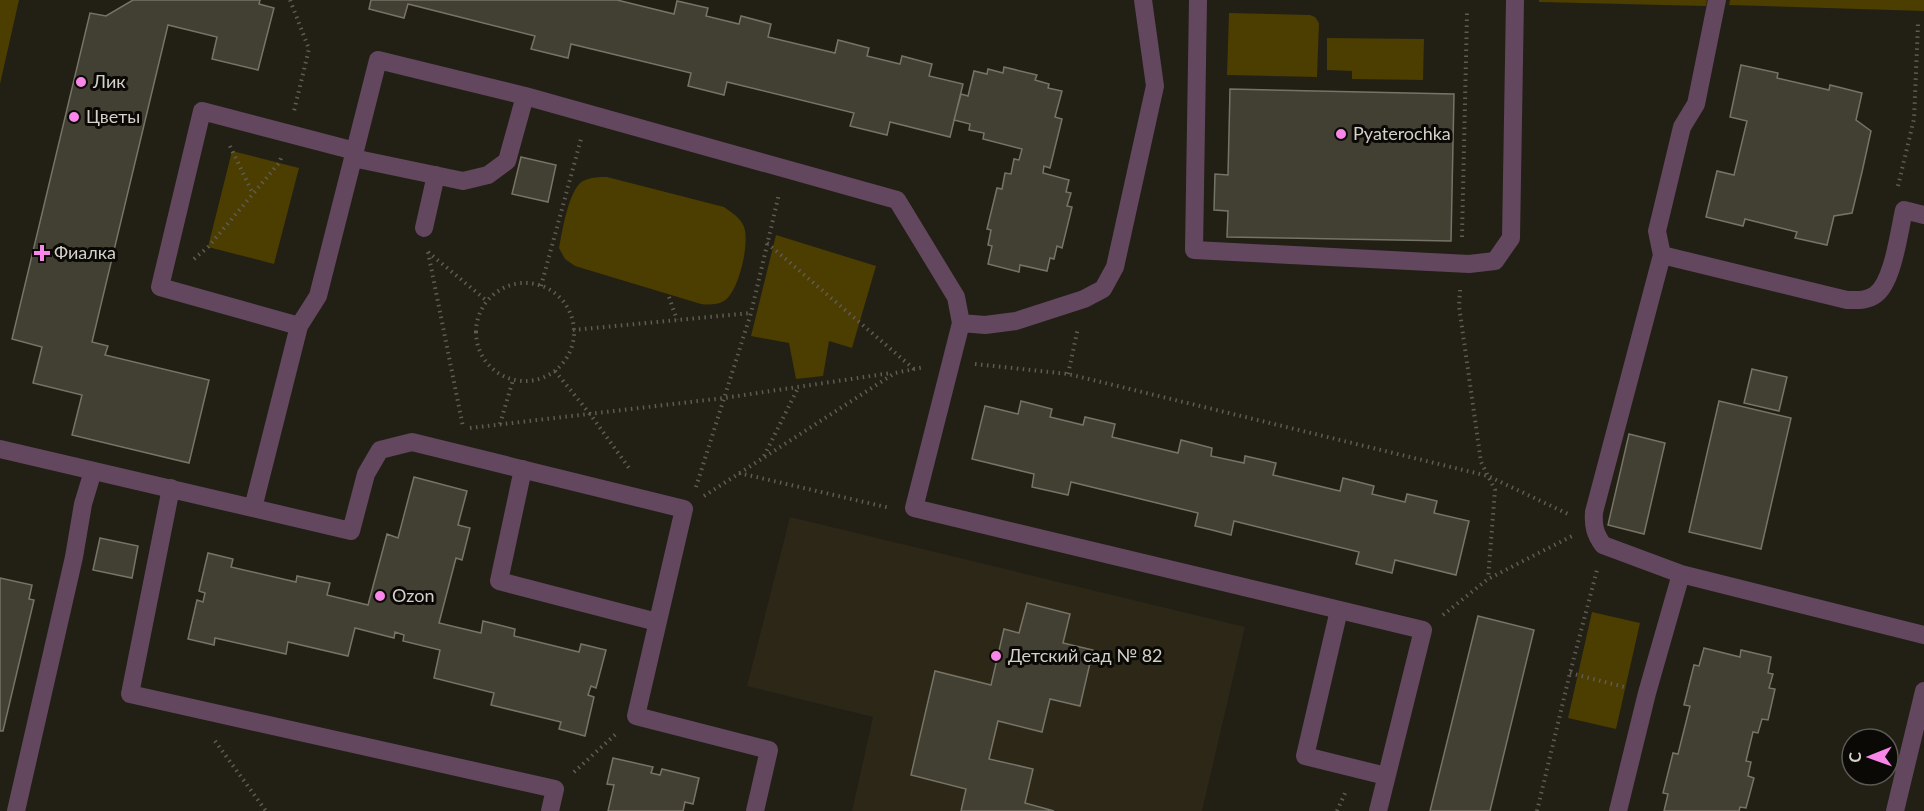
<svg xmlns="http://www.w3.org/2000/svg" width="1924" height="811" viewBox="0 0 1924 811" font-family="Lato,sans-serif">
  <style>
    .built { fill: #2c2716 }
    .green { fill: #4c3d00 }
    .building { fill: #423f33; stroke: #777467; stroke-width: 1.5 }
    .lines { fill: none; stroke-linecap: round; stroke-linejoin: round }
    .path { stroke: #5f5c53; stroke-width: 4; stroke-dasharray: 1.5 4.5; stroke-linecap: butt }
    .minor { stroke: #63475f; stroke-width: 18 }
    .poi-dot { fill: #f987e9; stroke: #0a0905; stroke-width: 2 }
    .labels { text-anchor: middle; stroke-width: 6; stroke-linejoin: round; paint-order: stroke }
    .poi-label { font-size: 18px; fill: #d3d1ca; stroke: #0a0905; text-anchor: start }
  </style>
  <rect width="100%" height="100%" fill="#221f15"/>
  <path class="built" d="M790 517 1245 627 1202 811H852L873 717 747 686Z"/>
  <path class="green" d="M0 0H19L0 84Z
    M1539 0H1707L1706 6 1539 2Z
    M1730 0H1924V11L1729 5Z
    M1229 13 1310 15 1315 17 1319 23 1317 77 1227 75Z
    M1327 38 1424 39 1423 80 1352 79V71L1327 70Z
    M232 151 299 168 274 264 208 247Z
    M607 177 724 207C731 212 741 218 744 227 750 242 739 292 724 301 717 305 709 305 701 304L575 266 565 259 559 248C562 232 569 188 583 181 591 177 599 177 607 177Z
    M776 235 876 266 852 348 829 341 823 376 796 379 789 343 751 336Z
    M1592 612 1640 623 1616 729 1568 718Z"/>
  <path class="building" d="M133 0H260L259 4 274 8 258 70 212 59 217 37 168 25 92 342 108 346 105 355 209 380 189 463 72 435 82 395 33 383 42 347 12 339 90 13 106 16Z
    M371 0H617L674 14 677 1 708 8 706 16 739 24 741 16 771 24 768 37 835 53 838 40 869 48 867 56 900 64 902 56 932 64 929 76 963 84 950 137 890 122 887 135 850 126 854 113 727 82 724 95 688 86 691 73 571 44 568 58 531 49 535 36 408 4 404 18 369 9Z
    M1741 65 1778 73 1777 78 1829 90 1830 85 1862 93 1856 120 1871 131 1862 172 1852 213 1834 216 1827 245 1795 238 1797 232 1745 219 1743 226 1706 217 1717 171 1734 175 1747 121 1730 117Z
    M1004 67 1037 75 1035 80 1049 84 1048 88 1062 91 1055 117 1062 119 1050 168 1044 166 1043 173 1069 180 1066 192 1071 193 1067 206 1072 207 1062 248 1057 246 1054 259 1050 258 1047 271 1020 265 1019 272 988 264 992 246 988 245 991 230 987 229 997 188 1002 189 1005 173 1011 174 1014 159 1019 160 1022 149 983 139 984 133 969 130 970 124 954 120 961 94 968 96 974 71 987 74 988 69 1003 73Z
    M1230 89 1454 94 1451 241 1227 237 1228 211 1214 210 1215 174 1228 175Z
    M521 157 556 165 548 202 512 194Z
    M1752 369 1787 377 1779 411 1744 403Z
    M1021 401 1052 409 1050 417 1083 425 1085 417 1115 424 1112 437 1178 453 1181 440 1212 448 1211 456 1244 463 1245 456 1276 463 1273 475 1340 491 1343 478 1374 486 1372 494 1405 502 1407 494 1437 501 1434 513 1469 521 1456 575 1395 560 1392 573 1356 564 1359 552 1234 521 1231 535 1212 530 1195 526 1198 513 1071 482 1068 495 1032 487 1034 474 972 459 985 406 1018 414Z
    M1719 401 1791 418 1761 549 1689 532Z
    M1629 434 1665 443 1644 534 1608 525Z
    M414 477 467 491 458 525 470 528 462 560 456 558 439 623 481 633 483 621 515 629 514 636 579 652 581 644 606 650 596 688 591 686 588 695 594 697 585 736 559 729 561 722 491 705 494 693 434 678 440 650 403 641 404 635 395 632 394 638 355 628 348 656 288 642 286 654 215 638 214 645 188 639 197 600 203 602 205 593 199 591 208 553 233 559 231 567 296 582 297 576 330 583 327 595 368 605 387 534 398 538Z
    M100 538 138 546 132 578 93 570Z
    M0 578 32 585 29 599 34 600 3 731H0Z
    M1027 603 1070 614 1063 643 1093 650 1080 706 1050 699 1042 732 998 721 989 759 1033 769 1025 803 1054 811H961L966 789 911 775 935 671 991 685 1004 629 1019 633Z
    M1478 616 1534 630 1490 811H1430Z
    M1704 648 1740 657 1741 650 1771 657 1768 673 1773 674 1769 688 1775 689 1768 720 1762 719 1758 733 1753 732 1746 761 1751 762 1748 776 1754 778 1746 808 1740 807 1739 811H1664L1668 794 1663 793 1673 753 1678 754 1690 706 1684 705 1694 665 1699 666Z
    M613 758 653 767 651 773 660 775 662 769 699 778 693 804 685 802 683 811H608L614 785 607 784Z"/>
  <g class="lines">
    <path class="path" d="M290 0 309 49 294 111
      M230 146 253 194
      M1898 186 1914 119 1918 24
      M1462 237 1467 13
      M767 243 914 369
      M428 252 463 427
      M428 252 487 301
      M194 259 208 247 279 163 281 158
      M476 332a49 49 0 1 1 98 0a49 49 0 1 1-98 0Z
      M541 286 581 139
      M1460 290 1459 306 1481 462 1495 490 1488 579
      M669 297 677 320
      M573 330 751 313
      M975 364 1068 374 1488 476 1568 514
      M555 371 590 414 629 468
      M1068 374 1078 328
      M500 424 513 380
      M470 428 724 398 891 373
      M764 456 798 388
      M739 473 890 508
      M696 487 751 313 779 194
      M704 496 895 373 924 367
      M1443 615 1488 579 1572 536
      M1570 673 1624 687
      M215 741 266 811
      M574 772 617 733
      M1337 811 1346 791
      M1537 811 1570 673 1597 570"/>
    <path class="minor" d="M1143 0 1155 86 1115 267 1103 289 1084 299 1016 321 985 325 961 323 914 508 1423 630 1378 811
      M1198 0 1194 250 1469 264 1495 261 1511 238 1515 0
      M1717 0 1696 104 1682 127 1657 231 1662 255 1594 512C1593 526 1595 534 1603 545L1681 574 1924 635
      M353 158 463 181 488 175 507 161 525 96
      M424 228 436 175
      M1662 255 1847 300C1857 300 1866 301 1875 295 1893 283 1899 232 1904 210L1924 215
      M299 326 160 287 202 111 355 151
      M0 449 351 531 366 474 380 450 412 442 684 509 636 716 769 750 755 811
      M523 469 499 581 657 622
      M171 488 130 694 555 789 550 811
      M253 508 299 326 318 296 378 60 525 96 897 200 956 297 961 323
      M1339 610 1305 756 1386 776
      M16 811 74 557 83 504 93 471
      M1618 811 1647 693 1681 574
      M1895 811 1924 691"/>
  </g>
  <g class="poi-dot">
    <circle cx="81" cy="82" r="6"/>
    <circle cx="74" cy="117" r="6"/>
    <circle cx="1341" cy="134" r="6"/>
    <path d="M39 244h6v6h6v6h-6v6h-6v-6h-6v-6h6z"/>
    <circle cx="380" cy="596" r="6"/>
    <circle cx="996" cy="656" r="6"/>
  </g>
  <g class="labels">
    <g class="poi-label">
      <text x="93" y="88">Лик</text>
      <text x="86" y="123">Цветы</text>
      <text x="1353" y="140">Pyaterochka</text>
      <text x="54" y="259">Фиалка</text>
      <text x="392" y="602">Ozon</text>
      <text x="1008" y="662">Детский сад № 82</text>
    </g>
  </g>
  <g transform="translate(1870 757) rotate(269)"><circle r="28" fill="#0a0905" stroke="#5a5954" stroke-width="1.5"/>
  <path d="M0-4.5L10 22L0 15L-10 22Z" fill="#f987e9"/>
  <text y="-9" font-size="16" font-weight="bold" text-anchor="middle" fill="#d3d1ca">С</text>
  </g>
</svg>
